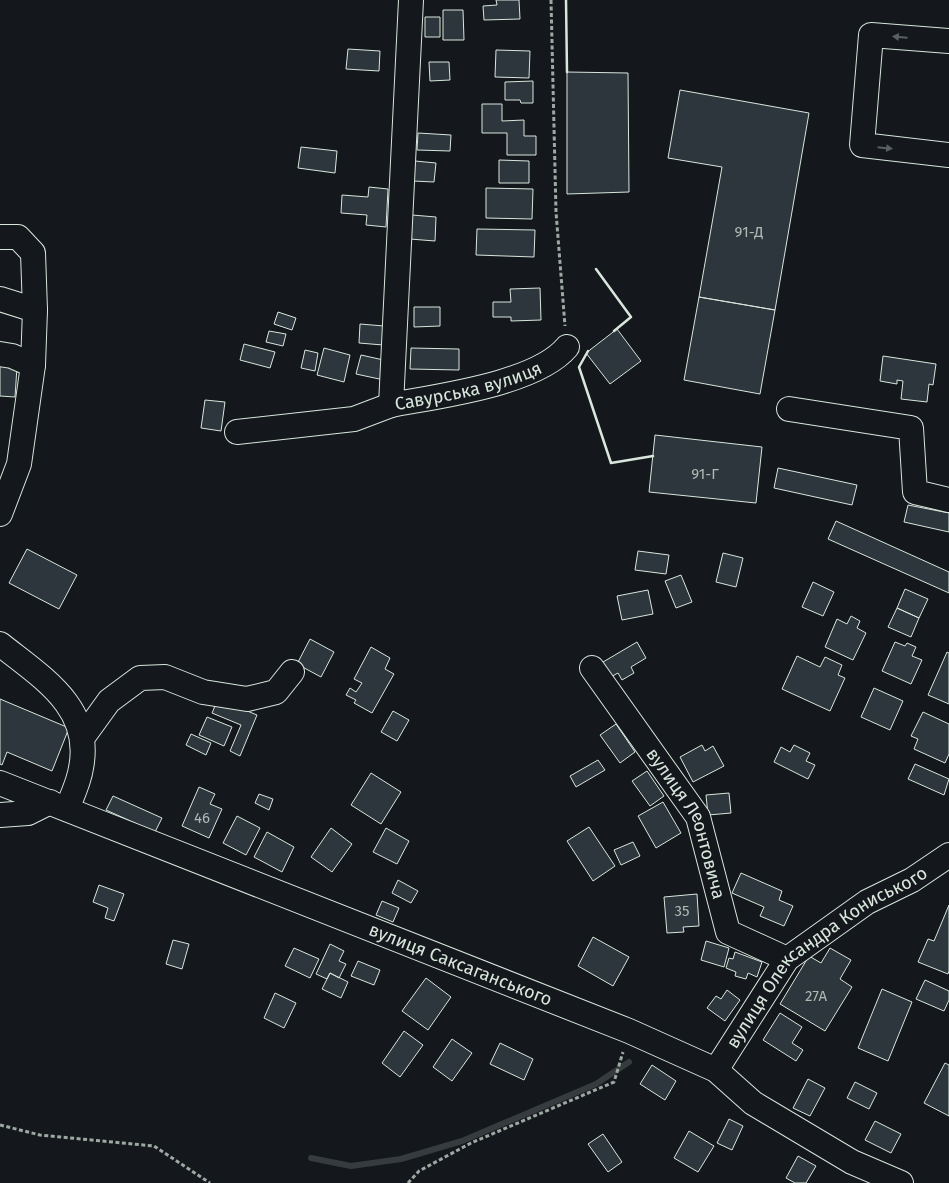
<svg xmlns="http://www.w3.org/2000/svg" width="949" height="1183" viewBox="0 0 949 1183" font-family="'Fira Sans',sans-serif">
  <style>
    .lines { fill: none; stroke-linecap: round; stroke-linejoin: round }
    .stream { stroke: #363b3e; stroke-width: 6 }
    .building { fill: #2c363c; stroke: #d8e6dc }
    .minor-casing { stroke: #d8e6dc; stroke-width: 26 }
    .path { stroke: #9da8a2; stroke-width: 3; stroke-dasharray: 4 2.5; stroke-linecap: butt }
    .minor { stroke: #14181c; stroke-width: 24 }
    .wall { stroke: #d8e6dc; stroke-width: 2.5 }
    .oneway { fill: #59605f }
    .labels { text-anchor: middle; stroke-width: 4; stroke-linejoin: round; paint-order: stroke }
    .number-label { font-size: 15px; fill: #adbab4 }
    .street-label { font-size: 18px; fill: #d8e6dc; stroke: #14181c }
  </style>
  <rect width="100%" height="100%" fill="#14181c"/>
  <g class="lines">
    <path class="stream" d="M311 1158 351 1166 401 1159 462 1141 596 1084 629 1062"/>
  </g>
  <path class="building" d="M496 0H519L520 19 484 20 483 6 497 5Z
    M443 10H463L464 40H443Z
    M425 17H440V37H425Z
    M348 49 380 51 379 71 346 69Z
    M496 50 530 51 529 78 495 77Z
    M429 62H449L450 80 430 81Z
    M567 72 628 73 629 192 567 194Z
    M533 81V103H521L520 100H505V82Z
    M680 90 809 113 775 310 699 297 722 167 668 158Z
    M482 104H502V121L524 120V136H536V155H507V133H482Z
    M418 133 451 135 450 151 417 150Z
    M301 147 337 151 335 173 298 168Z
    M499 160 529 161V183H499Z
    M415 161 436 163 434 182 413 181Z
    M369 187 388 189 386 227 366 225 367 215 341 213 342 195 368 197Z
    M486 188 533 189 532 219 486 218Z
    M412 215 436 217 435 241 410 239Z
    M477 229 535 230 534 257 476 255Z
    M540 288 541 320 511 321V317H493V302H511L510 289Z
    M699 297 775 310 760 394 684 380Z
    M414 307H440V326L414 327Z
    M278 312 296 318 292 330 274 324Z
    M360 324 384 326 383 345 359 343Z
    M617 329 641 361 610 384 586 353Z
    M269 331 286 334 283 346 266 342Z
    M244 344 275 352 270 368 240 360Z
    M324 348 350 355 344 382 317 375Z
    M411 348 459 349V370L410 369Z
    M305 350 318 353 315 371 301 368Z
    M361 355 388 361 384 380 356 374Z
    M883 356 936 364 933 385 929 384 927 402 901 399 903 381 897 380V384L880 381Z
    M0 365 17 367 15 397 0 396Z
    M205 400 225 402 221 431 201 428Z
    M655 435 762 447 756 503 649 492Z
    M778 468 857 485 852 505 774 488Z
    M908 505 949 513V532L904 522Z
    M836 521 949 572V593L828 539Z
    M27 549 77 575 59 609 9 583Z
    M638 551 669 555 666 574 635 570Z
    M723 553 743 558 736 587 716 582Z
    M681 575 692 602 676 608 665 581Z
    M813 582 834 592 823 616 802 607Z
    M905 589 928 599 919 618 897 608Z
    M648 590 653 614 622 620 617 596Z
    M897 608 919 618 911 637 888 627Z
    M851 616 860 621 857 628 866 633 853 660 825 647 837 619 847 624Z
    M310 639 334 652 321 677 297 664Z
    M637 642 646 658 631 667 634 673 622 680 618 673 607 679 598 665Z
    M895 642 905 646 907 643 916 647 912 656 922 660 911 684 882 671Z
    M371 647 390 658 385 669 394 674 372 713 354 703 356 700 346 695 350 688 356 692 362 683 354 679Z
    M947 652 949 653V704L928 695Z
    M797 656 820 667 825 657 842 665 838 675 845 678 830 711 782 689Z
    M874 688 903 701 890 730 861 717Z
    M0 699 69 728 52 771 7 752 2 765 0 764Z
    M218 699 257 715 240 756 230 751 241 725 212 713Z
    M393 711 409 720 397 741 381 732Z
    M923 712 949 724V754L945 763 914 749 918 739 911 736Z
    M207 717 232 727 224 746 199 735Z
    M616 724 635 752 620 763 600 735Z
    M191 734 211 743 206 755 186 745Z
    M702 745 705 751 713 746 724 766 693 782 680 757Z
    M794 745 810 753 806 761 815 765 808 779 774 762 781 747 790 752Z
    M598 760 605 770 576 787 570 776Z
    M915 764 949 779 944 795 908 779Z
    M647 771 664 796 650 806 632 781Z
    M371 773 401 792 381 824 351 805Z
    M199 787 215 794 210 804 222 809 209 838 182 826Z
    M729 793 731 813 708 815 706 795Z
    M259 794 273 799 269 810 255 803Z
    M113 796 162 818 155 832 106 810Z
    M663 802 681 833 656 848 638 816Z
    M237 816 260 828 246 855 223 843Z
    M589 827 615 866 593 881 567 841Z
    M331 828 352 844 332 872 311 857Z
    M386 828 409 841 397 864 373 852Z
    M267 832 294 847 282 872 254 857Z
    M633 842 640 856 621 865 614 850Z
    M741 873 782 891 779 900 793 906 784 926 760 916 764 907 732 893Z
    M398 880 418 891 411 903 392 893Z
    M99 885 124 894 114 921 105 918 108 908 93 902Z
    M697 894 699 926 683 927 684 932 667 933 664 897Z
    M382 901 399 908 393 922 376 915Z
    M949 905V971L948 974 918 962 928 939 934 941Z
    M593 937 629 957 613 986 578 966Z
    M173 940 189 944 182 969 166 964Z
    M706 941 729 948 724 967 701 960Z
    M330 944 344 951 339 961 346 964 339 978 330 973 327 979 316 974Z
    M294 948 319 959 310 978 285 966Z
    M830 948 851 960 840 979 852 987 825 1031 780 1004 809 956 821 963Z
    M735 952 762 962 757 977 748 973 746 979 735 976 736 972 726 968 729 958 733 959Z
    M358 961 380 970 374 985 351 976Z
    M330 973 348 982 341 998 322 989Z
    M426 978 451 997 428 1030 402 1011Z
    M925 980 949 991V1000L944 1011 916 999Z
    M882 989 912 1002 888 1061 858 1048Z
    M727 990 740 1000 725 1021 707 1008 716 996 721 999Z
    M275 993 296 1003 284 1028 264 1018Z
    M780 1013 802 1027 792 1043 803 1050 796 1061 763 1040Z
    M404 1031 423 1045 400 1077 382 1063Z
    M452 1039 472 1053 452 1081 433 1067Z
    M500 1043 533 1059 524 1080 490 1064Z
    M945 1063 949 1065V1116L924 1103Z
    M652 1065 676 1081 665 1100 640 1084Z
    M808 1079 825 1088 810 1116 793 1108Z
    M855 1082 877 1093 869 1109 847 1098Z
    M729 1119 743 1126 732 1150 717 1143Z
    M875 1121 901 1134 891 1153 865 1140Z
    M689 1131 714 1146 698 1172 674 1158Z
    M603 1134 622 1162 608 1172 588 1144Z
    M798 1156 816 1166 806 1183H795L786 1178Z"/>
  <g class="lines">
    <g class="minor-casing">
      <g id="minor">
        <path id="s1" d="M411 0 391 405C438 396 536 384 567 347"/>
        <path d="M949 41 871 35 862 145 949 155"/>
        <path d="M0 237H18L33 253 35 310 33 365 19 464 0 514"/>
        <path d="M0 299 35 310"/>
        <path d="M0 354 12 356 33 365"/>
        <path d="M789 409 911 428 915 492 949 500"/>
        <path d="M237 432 354 419 391 405"/>
        <path d="M0 644C41 677 93 707 81 768 79 782 72 796 67 809"/>
        <path id="s2" d="M592 668 698 817 728 932 787 959"/>
        <path d="M83 737 109 701 140 678 165 677 203 692 247 699 276 692 292 672"/>
        <path id="s3" d="M0 783 629 1031 716 1070 753 1103 852 1162 901 1183"/>
        <path d="M0 815 28 813 50 802"/>
        <path id="s4" d="M716 1070 787 959 867 902 912 880 949 855"/>
      </g>
    </g>
    <path class="path" d="M551 0 556 212 565 326
      M0 1125 40 1135 154 1146 210 1183
      M408 1183 419 1171 471 1143 614 1082 623 1052"/>
    <use href="#minor" class="minor"/>
    <path class="wall" d="M566 0 567 72
      M596 269 631 317 614 331
      M588 351 579 367 611 463 653 456"/>
  </g>
  <defs><path id="oneway-solid" d="M-6-.8H1V-3.2L6.5 0L1 3.2V.8H-6Z" transform="scale(1.25)"/></defs>
  <g class="oneway">
    <use href="#oneway-solid" transform="translate(900 37) rotate(-175)"/>
    <use href="#oneway-solid" transform="translate(885 148) rotate(6)"/>
  </g>
  <g class="labels">
    <g class="number-label">
      <text x="749" y="237">91-Д</text>
      <text x="705" y="479">91-Г</text>
      <text x="202" y="823">46</text>
      <text x="682" y="916">35</text>
      <text x="816" y="1001">27А</text>
    </g>
    <g class="street-label">
      <text dy="6" stroke="none"><textPath href="#s1" startOffset="485">Савурська вулиця</textPath></text>
      <text dy="6" stroke="none"><textPath href="#s2" startOffset="184">вулиця Леонтовича</textPath></text>
      <text dy="6" stroke="none"><textPath href="#s4" startOffset="162">вулиця Олександра Кониського</textPath></text>
      <text dy="6" stroke="none"><textPath href="#s3" startOffset="495">вулиця Саксаганського</textPath></text>
    </g>
  </g>
</svg>
